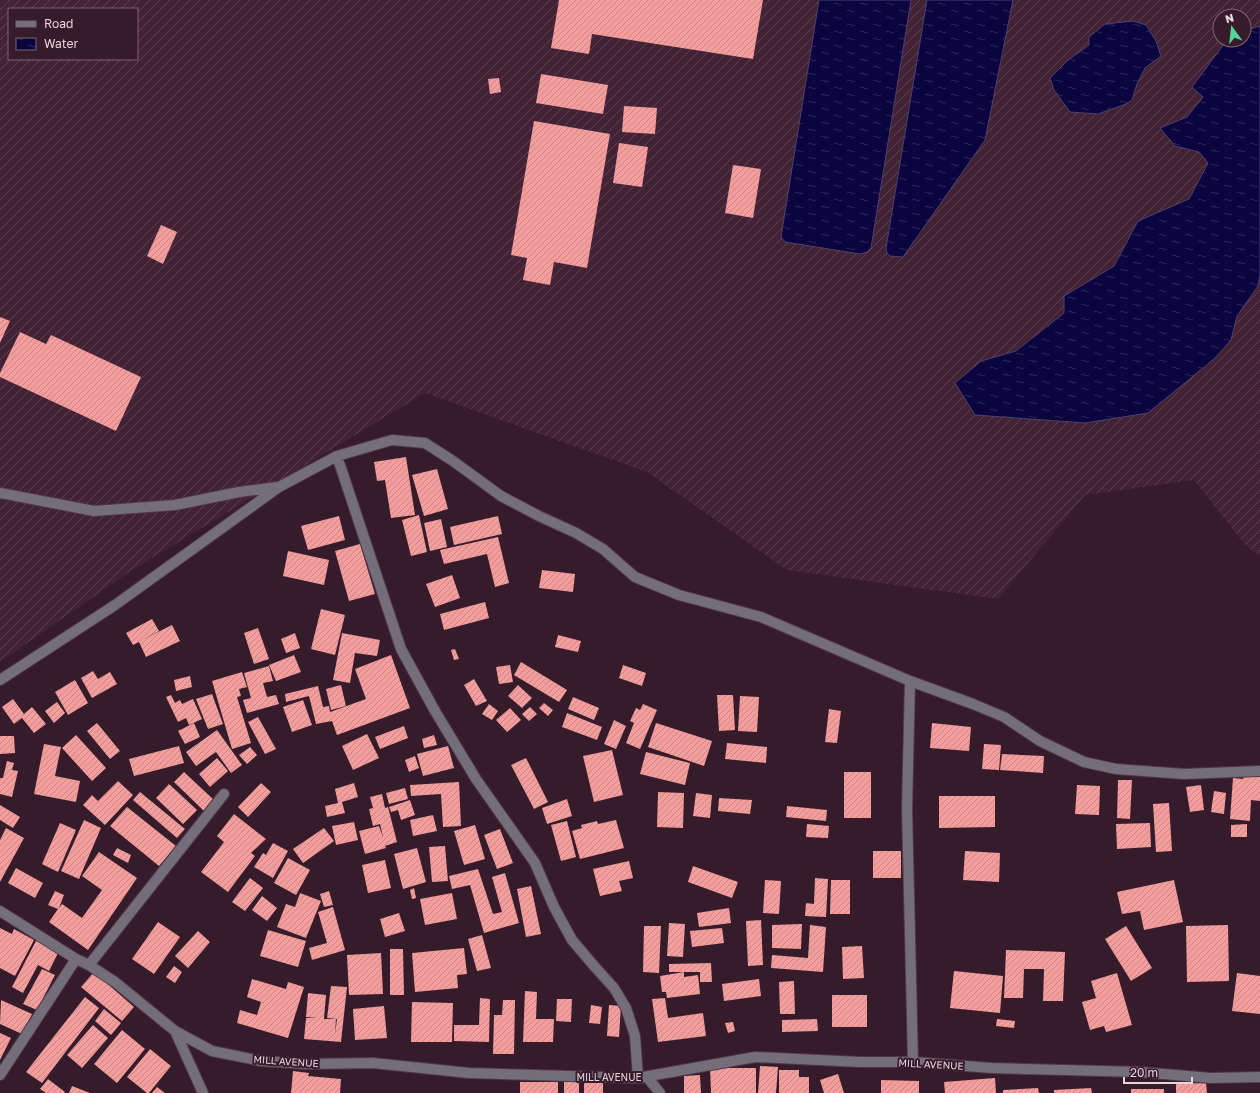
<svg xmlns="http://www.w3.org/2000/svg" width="1260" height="1093" viewBox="0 0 1260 1093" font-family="'Golos Text',sans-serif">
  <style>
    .industrial { fill: url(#industrial-furrows); fill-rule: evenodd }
    .water { fill: url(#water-ripples); stroke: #4d426e }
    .building { fill: url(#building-hatch) }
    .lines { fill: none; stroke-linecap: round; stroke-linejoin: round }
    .minor-casing { stroke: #523947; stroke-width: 12 }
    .minor { stroke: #746d7a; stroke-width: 10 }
    .labels { text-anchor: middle; stroke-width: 4; stroke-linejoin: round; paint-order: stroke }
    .street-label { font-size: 10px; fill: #e7d4dd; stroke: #361b2a }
  </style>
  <defs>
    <pattern id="industrial-furrows" width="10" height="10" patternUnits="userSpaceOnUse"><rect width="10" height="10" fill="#432235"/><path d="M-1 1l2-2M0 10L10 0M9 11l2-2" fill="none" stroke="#5e4152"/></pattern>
    <pattern id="water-ripples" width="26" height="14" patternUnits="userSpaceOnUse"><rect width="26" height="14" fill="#0b043e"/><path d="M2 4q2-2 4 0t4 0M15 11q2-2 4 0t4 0" fill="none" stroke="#2f2859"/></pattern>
    <pattern id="building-hatch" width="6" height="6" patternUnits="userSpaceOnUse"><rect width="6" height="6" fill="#f39e9d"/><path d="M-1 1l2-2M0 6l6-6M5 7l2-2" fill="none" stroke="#c88686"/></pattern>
  </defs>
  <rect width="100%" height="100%" fill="#361b2a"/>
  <path class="industrial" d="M0 0H1260V556L1245 545 1194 480 1085 495 998 599 787 570 647 472 425 393 132 570 0 662ZM9 9H137V59H9ZM1220 16H1244V40H1220Z"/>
  <path class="water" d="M819 0H911L871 248 867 252 860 254 785 242 781 237Z
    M927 0H1013L985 140 903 257 890 256 887 253 886 248Z
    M1133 21 1146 25 1156 41 1161 56 1145 68 1137 84 1132 100 1126 104 1098 114 1070 112 1054 90 1050 78 1067 61 1089 45V37L1105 24Z
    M1260 26V275L1258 286 1237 316 1231 340 1214 359 1148 413 1085 423 975 415 955 383 981 361 1016 351 1064 313V296L1114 266 1138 221 1189 199 1208 163 1199 152 1175 146 1160 128 1187 117 1203 97 1192 87 1227 40H1244V31Z"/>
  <path class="building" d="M559 0H763L753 59 592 34 589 54 551 48Z
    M541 74 608 85 603 114 536 103Z
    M499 78 501 92 490 94 488 79Z
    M624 106 657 108 655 134 622 132Z
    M534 121 610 134 587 268 554 262 550 285 523 280 527 258 511 255Z
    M619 143 648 147 642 187 613 183Z
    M733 165 761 169 753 218 725 213Z
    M161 225 177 232 163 264 147 256Z
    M0 317 10 321 0 343Z
    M20 332 46 344 51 335 141 377 116 431 0 377V373Z
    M406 457 415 515 391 518 385 480 377 481 374 462Z
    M437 469 448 509 424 516 412 475Z
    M419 515 427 552 411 556 402 520Z
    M339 516 345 540 308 550 301 526Z
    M498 516 502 534 454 545 450 527Z
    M441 519 447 547 430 551 424 523Z
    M498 537 509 583 495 587 487 554 444 564 440 550Z
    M360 544 375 594 349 601 335 551Z
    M288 551 329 560 324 585 283 576Z
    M542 570 575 574 573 592 539 588Z
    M452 575 460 598 435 607 426 584Z
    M485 602 489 618 444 630 440 614Z
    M321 609 345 615 335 655 311 649Z
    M152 619 159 631 142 640 172 625 180 641 146 657 139 642 133 645 126 633Z
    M258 628 269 659 254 664 244 633Z
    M295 633 300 648 286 653 281 639Z
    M342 633 380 640 377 656 355 653 350 683 333 680Z
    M558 635 581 641 578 652 555 647Z
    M455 649 459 659 454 660 451 650Z
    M294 655 301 672 276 681 269 665Z
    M391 655 410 708 337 735 332 721 316 724 309 696 286 702 285 694 318 686 323 707 329 706 330 712 366 699 355 669Z
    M521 662 567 690 559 702 514 675Z
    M510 665 513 682 499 684 496 667Z
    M623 665 646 673 642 686 619 678Z
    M269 666 273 681 263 683 267 697 276 695 279 704 247 713 243 700 251 698 244 673Z
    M93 671 98 679 110 672 117 684 92 698 81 678Z
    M242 672 247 687 239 689 241 696 237 697 251 743 232 749 212 681Z
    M190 676 192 687 176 691 174 680Z
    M474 679 487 701 476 706 464 685Z
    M75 680 88 703 68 715 55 692Z
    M341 685 346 706 331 710 326 689Z
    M518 685 532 698 522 708 508 696Z
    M212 694 223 724 208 729 196 699Z
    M171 695 175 703 180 700 182 704 193 699 202 719 189 725 186 718 178 722 166 697Z
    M717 695H733L735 730 719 731Z
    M740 696 759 697 757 732 738 731Z
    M573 697 599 708 594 720 568 709Z
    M13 699 24 714 32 707 46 724 34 733 22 718 14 724 2 707Z
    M303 700 312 725 292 732 283 707Z
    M57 702 65 713 54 723 45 711Z
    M544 703 553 710 548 716 539 708Z
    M489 704 498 711 492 720 482 714Z
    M643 704 657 710 640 749 626 743 634 723 630 721 636 708 640 710Z
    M530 707 537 714 529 721 522 714Z
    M510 708 521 720 507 732 496 720Z
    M829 709 841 711 837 743 825 742Z
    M567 713 602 727 597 740 562 727Z
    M258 717 276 749 265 754 248 722Z
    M614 720 626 726 616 749 604 744Z
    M97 723 120 751 110 759 87 731Z
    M194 723 200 737 185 744 178 731Z
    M656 723 712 741 704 766 648 747Z
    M932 723 971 727 969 751 930 748Z
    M404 726 408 738 380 749 375 737Z
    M217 730 242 765 231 773 216 752 196 766 186 752Z
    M367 734 379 758 353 770 342 746Z
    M76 735 106 768 92 781 62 748Z
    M434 735 437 745 424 748 422 739Z
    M0 736H14L15 753 0 754Z
    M727 743 767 747 766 763 725 759Z
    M44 744 61 747 55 776 80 781 76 802 34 794Z
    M984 744 1001 745 999 770 982 769Z
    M179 746 184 763 134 776 129 759Z
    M448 746 454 768 423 776 417 754Z
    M250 747 257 755 247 764 239 755Z
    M612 750 623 795 594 802 583 756Z
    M646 752 690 763 685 785 640 774Z
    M1002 754 1044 756 1043 773 1000 770Z
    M415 756 419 768 409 772 405 760Z
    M217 758 228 771 210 787 199 774Z
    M526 758 548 802 534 809 511 765Z
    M7 761 14 763 12 770 18 771 12 797 0 794V778H3Z
    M184 772 214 800 204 811 174 782Z
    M844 772H871V818H844Z
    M1244 772 1260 773V801L1251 800 1250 821 1230 819 1233 778 1243 779Z
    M1118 780H1132L1130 819 1117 818Z
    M118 781 133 795 105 825 83 805 92 795 98 801Z
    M459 782 461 826 443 827 441 794 411 796 410 785Z
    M261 783 271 792 248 817 238 807Z
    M354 783 358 797 342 802 345 813 327 817 325 806 338 803 335 789Z
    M169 784 197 810 183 824 156 798Z
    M1077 785 1100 786 1099 815 1075 814Z
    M1201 785 1204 810 1190 812 1186 787Z
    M405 788 408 799 389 804 386 793Z
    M1214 791 1226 793 1224 814 1211 812Z
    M140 792 185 829 177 838 133 800Z
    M658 792 684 793 683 828 657 827Z
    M696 793 712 795 710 818 693 816Z
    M382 794 385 808 388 807 397 842 385 846 386 848 365 854 359 831 379 826 383 837 380 824 373 826 369 809 373 808 370 797Z
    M939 796H995V827L939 828Z
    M719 798 752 800 750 814 718 811Z
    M567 799 572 816 547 824 542 808Z
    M410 800 415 815 401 820 398 810 391 812 389 807Z
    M1169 803 1172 851 1156 852 1153 804Z
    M0 805 20 817 13 828 0 820Z
    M787 806 827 810 826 821 786 817Z
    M127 807 176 846 159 866 110 826Z
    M234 814 266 839 251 853 255 856 228 892 201 872 224 842 217 836Z
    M433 815 437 831 413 836 410 820Z
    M84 820 101 828 79 879 61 871Z
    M616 820 624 848 580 859 572 831 582 828 581 825 597 821 598 824Z
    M567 821 576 857 561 861 551 825Z
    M354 822 358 840 336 845 332 826Z
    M60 823 76 830 58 872 42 864Z
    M1150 823 1151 847 1117 849 1116 824Z
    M807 824 829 826 828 838 806 837Z
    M1247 824V837H1231V825Z
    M475 825 485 859 464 865 454 831Z
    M6 828 24 838 0 882V840Z
    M324 828 334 841 303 863 293 849Z
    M500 829 513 863 497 869 484 835Z
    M273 843 288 851 273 878 254 867 263 853 266 855Z
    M445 846 448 881 432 882 429 847Z
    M117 848 131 855 128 863 113 855Z
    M417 848 426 882 403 889 394 854Z
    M873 851H901V878H873Z
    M965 851 1000 853 999 882 963 880Z
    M99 852 137 878 88 950 49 922 58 909 48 905 55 891 64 895 59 908 62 904 82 918 102 890 82 876Z
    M288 858 310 870 296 895 274 883Z
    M385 860 391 888 368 893 362 865Z
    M629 861 633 878 619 881 622 891 600 896 593 869Z
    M693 866 738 882 732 898 688 882Z
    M16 868 43 883 35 898 8 883Z
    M478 869 493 914 502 912 492 877 505 873 519 923 484 933 470 885 452 889 449 876Z
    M250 878 263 888 245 911 232 902Z
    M815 878 828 879 826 917 805 916 806 903 814 904Z
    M765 880 781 881 779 914 763 913Z
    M831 880H850V914H830Z
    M1174 880 1183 922 1144 930 1140 911 1122 914 1117 892Z
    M531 886 541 934 526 937 517 889Z
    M414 888 416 898 412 899 410 890Z
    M329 891 333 905 324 907 320 894Z
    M300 893 321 901 306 938 277 927 286 904 295 907Z
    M452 893 457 919 425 925 420 899Z
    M262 896 277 908 267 921 252 910Z
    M333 907 345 950 312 960 309 948 327 943 318 912Z
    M729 908 731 923 699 927 697 913Z
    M399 913 405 931 385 937 380 919Z
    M761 920 763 965 748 966 746 921Z
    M158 922 180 937 154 974 132 959Z
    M669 923 685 924 683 957 667 956Z
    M802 924 801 949 772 948V925Z
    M810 925 826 927 823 972 771 968 772 955 808 958Z
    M1228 925 1229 981 1187 982 1186 926Z
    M644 926H661L659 973 643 972Z
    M1126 926 1152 968 1131 981 1105 939Z
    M0 928 12 934 14 929 34 940 15 976 0 968Z
    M722 928 724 943 692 947 690 931Z
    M268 930 306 941 298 967 260 956Z
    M198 931 210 942 188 968 175 956Z
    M482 935 491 968 477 971 468 939Z
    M37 939 59 951 49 971 38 965 23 993 12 987Z
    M862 946 864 978 843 979 842 947Z
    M464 948 467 974 457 975 458 988 415 992 412 953Z
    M390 949H403L404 995H390Z
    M1006 950 1065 952 1063 1001H1043L1044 969H1024L1023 998H1004Z
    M381 953 383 994 349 995 347 955Z
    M711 963 712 982H700V972H669V964Z
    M174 966 182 972 175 983 166 977Z
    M42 969 55 975 37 1010 23 1004Z
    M954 971 1003 976 1000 1013 950 1008Z
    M94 972 134 1007 122 1021 81 987Z
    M684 972V977L698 975 700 994 667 998 666 992H662L660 976Z
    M1117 973 1132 1025 1106 1032 1104 1026 1090 1030 1082 1002 1096 998 1091 981Z
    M1237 973 1260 976V1014L1232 1011Z
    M252 979 286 989 288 982 304 987 288 1038 237 1023 240 1010 257 1015 261 1002 247 997Z
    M759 979 761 996 724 1001 722 984Z
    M794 981 795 1014H780L779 982Z
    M331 986 347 987 341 1042 304 1039 306 1018H317L306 1017 308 993 326 995 324 1019H336L335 1034 337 1019 327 1018Z
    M525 991 537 992 536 1019H554L553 1042H523Z
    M832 995H867V1027H832Z
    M85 997 99 1008 42 1083 26 1072Z
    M480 998 490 999 489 1042 454 1041V1025H479Z
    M665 998 668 1018 703 1013 706 1036 658 1042 652 999Z
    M557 999H572L571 1022 556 1021Z
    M1 1000 32 1014 22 1034 0 1024Z
    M503 1000H515L514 1054H493L494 1015H502Z
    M412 1002 453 1003 452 1042H411Z
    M591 1005 602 1007 600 1024 589 1023Z
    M609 1005 621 1006 619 1037 607 1036Z
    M384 1006 387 1038 355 1040 353 1009Z
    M104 1009 121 1023 111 1035 95 1021Z
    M817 1019 818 1031 782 1032V1020Z
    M997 1019 1015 1021 1014 1028 996 1026Z
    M733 1022 735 1031 728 1033 725 1023Z
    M93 1025 108 1038 82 1068 67 1055Z
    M122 1030 145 1049 117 1083 94 1064Z
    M0 1033 11 1038 0 1060Z
    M150 1049 171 1066 149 1093H147L127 1077Z
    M760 1066 778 1067 776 1093H758Z
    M710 1068H756V1093H711Z
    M779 1070H799V1077H809V1093H779Z
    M293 1071 309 1073 308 1076 341 1079 340 1093H291Z
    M838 1074 844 1093H824L820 1080Z
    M700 1075 701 1093H684V1076Z
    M995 1078 996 1093H945L944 1082Z
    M48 1079 65 1092 64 1093H46L40 1089Z
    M881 1080 919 1081V1093H881Z
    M520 1082H558V1093H520Z
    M564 1082H579V1093H564Z
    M584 1082 603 1083V1093H584Z
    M1206 1083 1207 1093H1176V1084Z
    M72 1086 90 1093H69Z
    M157 1087 165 1093H152Z
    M1038 1088 1039 1093H1003V1090Z
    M1091 1088 1092 1093H1054V1090Z
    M1131 1089H1164V1093H1131Z"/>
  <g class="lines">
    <g class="minor-casing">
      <path id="minor" d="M337 456 401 649 435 711 476 779 535 863 554 907 572 940 595 967 614 988 626 1008 635 1036 638 1078
        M0 493 94 511 175 505 239 492 278 487
        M0 680 115 605 279 487 337 456 392 440 425 443 453 461 501 496 539 516 576 533 603 549 635 577 679 595 761 617 910 681 973 704 1004 717 1040 741 1084 762 1116 769 1184 774 1260 771
        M910 681 907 809 913 1062
        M0 911 76 959 89 965 115 982 175 1031 212 1051 261 1061 307 1064 373 1063 469 1073 638 1078 755 1057 860 1062H913L992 1068 1140 1072 1211 1078 1260 1077
        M89 965 224 794
        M175 1031 203 1093
        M0 1075 76 959
        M647 1077 660 1093"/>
    </g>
    <use href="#minor" class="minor"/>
  </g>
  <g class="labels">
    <g class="street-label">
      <text transform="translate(286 1061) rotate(4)" y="4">MILL AVENUE</text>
      <text transform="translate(931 1064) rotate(3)" y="4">MILL AVENUE</text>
      <text x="609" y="1081">MILL AVENUE</text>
    </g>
  </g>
  <rect x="8" y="8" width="130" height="52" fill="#361b2a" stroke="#7d6572"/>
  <rect x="16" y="21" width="20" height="6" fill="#746d7a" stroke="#7d6572"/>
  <text x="44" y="28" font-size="12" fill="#e7d4dd">Road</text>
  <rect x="16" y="38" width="20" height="12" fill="url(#water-ripples)" stroke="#7d6572"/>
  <text x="44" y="48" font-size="12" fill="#e7d4dd">Water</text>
  <g transform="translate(1232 28) rotate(345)"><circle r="19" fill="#361b2a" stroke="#7d6572"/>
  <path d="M0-3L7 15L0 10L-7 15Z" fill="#54d396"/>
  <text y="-6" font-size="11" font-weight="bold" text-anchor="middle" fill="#e7d4dd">N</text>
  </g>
  <path d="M1124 1077v6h68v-6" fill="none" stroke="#e7d4dd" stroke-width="2"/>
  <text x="1130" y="1077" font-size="12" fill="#e7d4dd" stroke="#361b2a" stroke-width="3" paint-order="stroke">20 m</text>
</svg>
